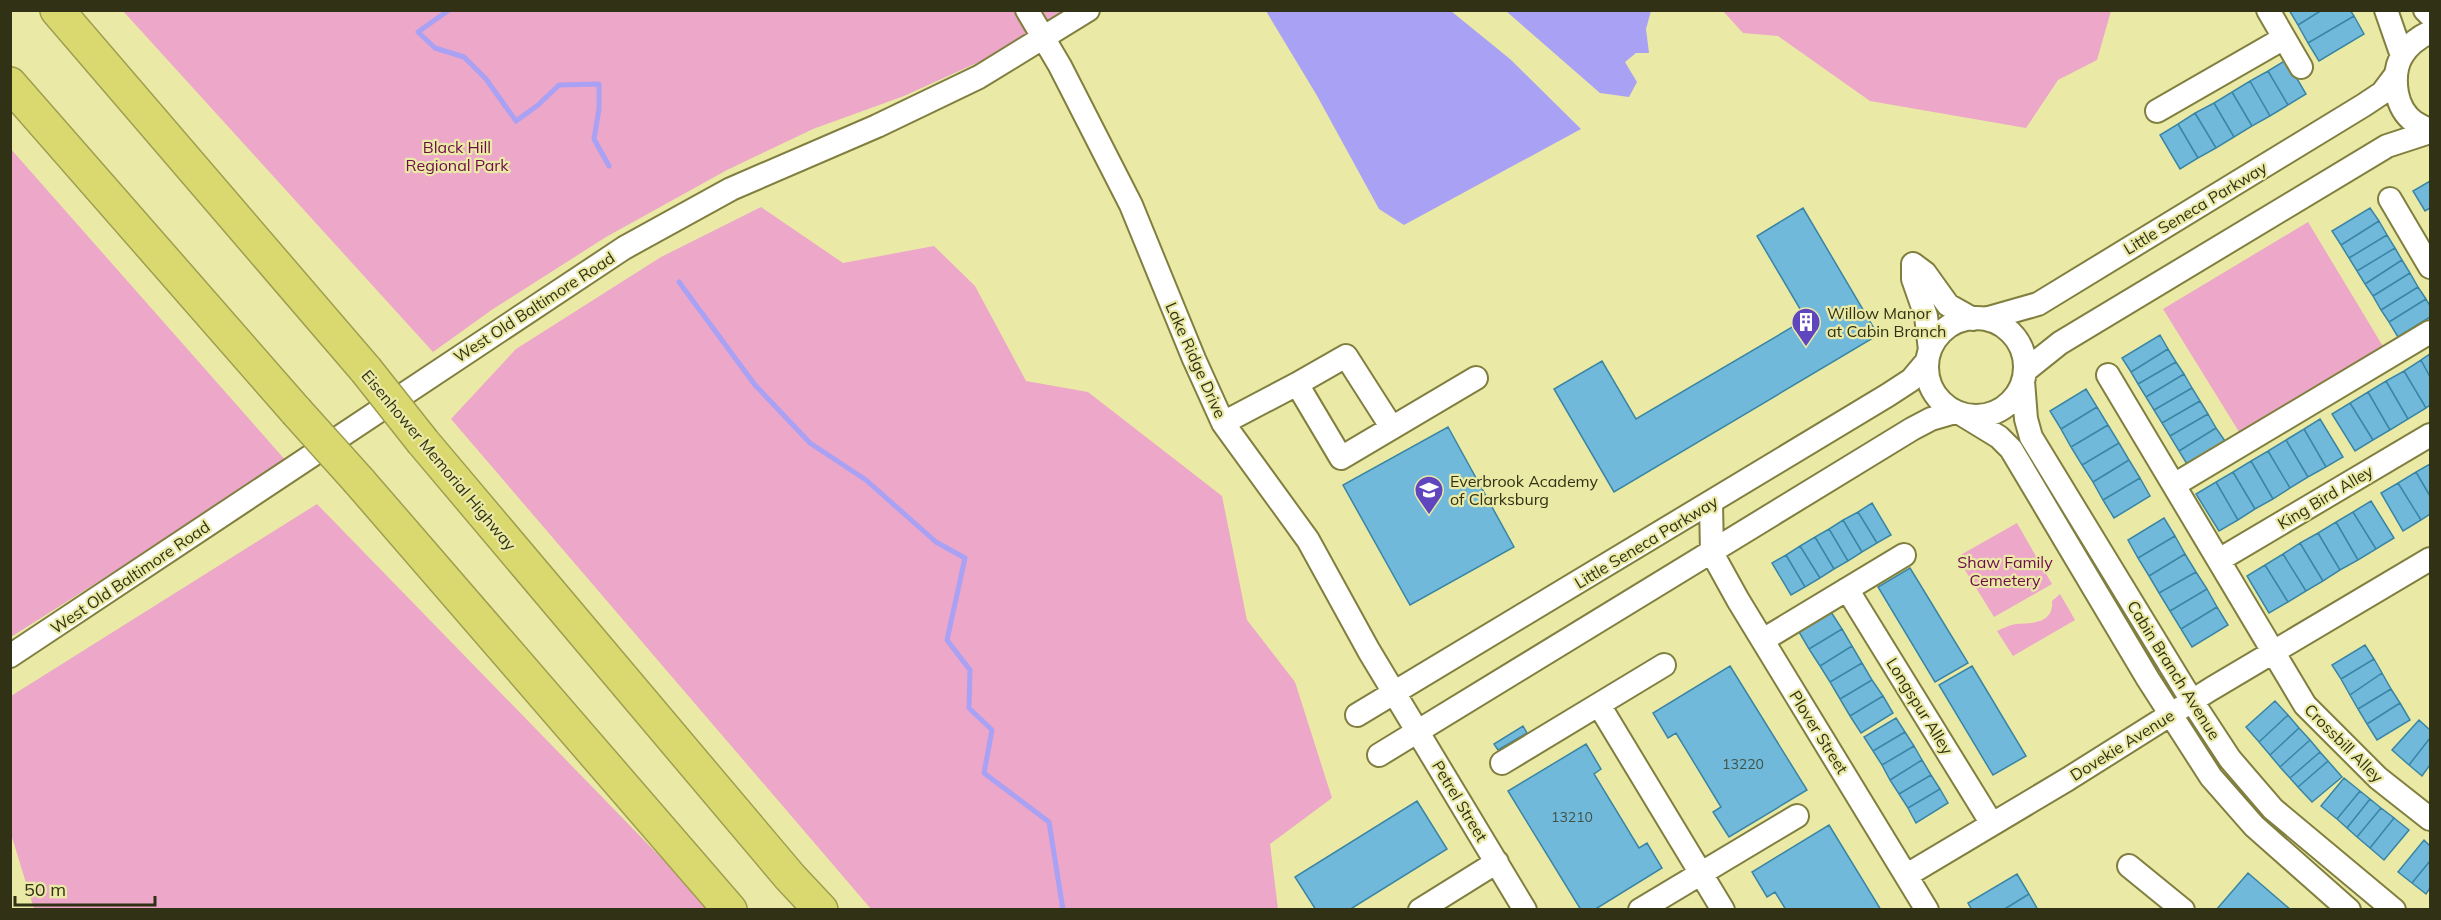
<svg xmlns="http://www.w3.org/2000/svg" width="2441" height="920" viewBox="0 0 2441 920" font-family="Mulish,sans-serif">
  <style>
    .green { fill: #eca7c9 }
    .water { fill: #a9a1f4 }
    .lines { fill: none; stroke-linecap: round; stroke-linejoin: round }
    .stream { stroke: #a9a1f4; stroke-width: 5 }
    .building { fill: #70b9da; stroke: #3a85a3; stroke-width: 1.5 }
    .minor-casing { stroke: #807f3f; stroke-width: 26 }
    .highway-casing { stroke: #9f9e50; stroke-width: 36 }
    .minor { stroke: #fff; stroke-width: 22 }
    .highway { stroke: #dad970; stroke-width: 33 }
    .highway-bridge-casing { stroke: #9f9e50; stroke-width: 36; stroke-linecap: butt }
    .highway-bridge { stroke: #dad970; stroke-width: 33 }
    .labels { text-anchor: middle; stroke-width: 4.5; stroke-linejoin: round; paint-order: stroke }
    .number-label { font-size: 14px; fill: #415346 }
    .park-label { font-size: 16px; fill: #6e0b4b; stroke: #eaeaa6 }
    .street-label { font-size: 16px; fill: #313115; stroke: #eaeaa6 }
    .poi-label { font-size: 16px; fill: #313115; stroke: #eaeaa6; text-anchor: start }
  </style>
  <rect width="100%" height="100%" fill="#eaeaa6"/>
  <path class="green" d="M123 11H1076L992 56 904 96 813 129 727 170 606 237 493 309 433 352Z
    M1723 11H2111L2097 60 2058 80 2026 128 1870 101 1778 36 1743 33Z
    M10 148 287 462 11 637H10Z
    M761 207 843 263 934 246 975 286 1026 381 1088 392 1222 496 1247 620 1295 682 1332 798 1270 844 1278 909H871L451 419 516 349 661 257Z
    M2308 222 2384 348 2241 435 2163 309Z
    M317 504 711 909H34L11 834V696Z
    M2017 523 2052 584 1994 617 1957 557Z
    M2060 594 2075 620 2013 656 1997 631C2003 628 2010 625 2016 624 2031 623 2054 624 2052 601Z"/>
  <path class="water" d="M1266 11H1451L1510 59 1581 129 1404 225 1379 209 1316 94Z
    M1506 11H1651L1646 29 1649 53H1636L1625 62 1637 82 1629 97 1600 93Z"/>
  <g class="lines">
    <path class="stream" d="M449 10 418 32 435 48 464 57 486 79 516 121 538 105 559 85 599 84V109L594 139 609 166
      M679 282 755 385 810 443 866 480 936 542 965 558 947 640 970 670 969 708 992 730 984 773 1049 822 1063 910"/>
  </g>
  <path class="building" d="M2289 10H2322L2298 25Z
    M2322 10H2350L2354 16 2308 43 2298 25Z
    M2354 16 2364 34 2319 61 2308 43Z
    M2286 60 2306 94 2288 105 2268 71Z
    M2268 71 2288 105 2270 116 2250 81Z
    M2250 81 2270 116 2252 126 2232 92Z
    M2232 92 2252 126 2234 137 2214 103Z
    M2214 103 2234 137 2216 148 2195 113Z
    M2195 113 2216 148 2198 158 2178 124Z
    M2178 124 2198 158 2180 169 2160 135Z
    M2430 181V208L2425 211 2413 191Z
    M1803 208 1878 335 1614 492 1554 389 1602 361 1636 419 1806 319 1757 236Z
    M2370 208 2379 221 2341 245 2332 231Z
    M2379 221 2387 235 2349 258 2341 245Z
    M2387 235 2395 248 2357 271 2349 258Z
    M2395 248 2402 260 2365 284 2357 271Z
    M2402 260 2410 273 2373 296 2365 284Z
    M2410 273 2418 287 2381 310 2373 296Z
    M2418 287 2426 299 2389 322 2381 310Z
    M2426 299 2430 306V317L2398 337 2389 322Z
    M2160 335 2168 349 2131 372 2122 358Z
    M2168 349 2176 362 2138 384 2131 372Z
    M2430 354V377L2421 360Z
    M2421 360 2430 377V405L2426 408 2404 371Z
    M2176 362 2184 374 2146 397 2138 384Z
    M2404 371 2426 408 2408 419 2386 381Z
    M2184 374 2192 388 2154 410 2146 397Z
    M2386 381 2408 419 2390 430 2368 392Z
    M2192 388 2200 401 2162 423 2154 410Z
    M2086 389 2097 407 2061 429 2050 411Z
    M2368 392 2390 430 2373 440 2350 403Z
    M2200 401 2208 414 2170 436 2162 423Z
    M2350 403 2373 440 2355 451 2332 414Z
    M2097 407 2108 425 2071 447 2061 429Z
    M2208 414 2216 428 2179 451 2170 436Z
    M2320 419 2343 457 2326 467 2304 429Z
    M2108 425 2119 443 2082 465 2071 447Z
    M1448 427 1514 547 1410 605 1343 485Z
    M2216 428 2225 441 2187 464 2179 451Z
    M2304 429 2326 467 2308 477 2286 440Z
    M2286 440 2308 477 2290 488 2268 451Z
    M2119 443 2129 460 2093 482 2082 465Z
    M2268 451 2290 488 2273 499 2251 461Z
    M2129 460 2140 478 2103 500 2093 482Z
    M2251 461 2273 499 2255 509 2233 472Z
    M2430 464V496L2416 472Z
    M2233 472 2255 509 2238 520 2216 482Z
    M2416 472 2430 496V514L2421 520 2398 483Z
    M2140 478 2150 496 2114 518 2103 500Z
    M2216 482 2238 520 2219 531 2196 494Z
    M2398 483 2421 520 2403 531 2381 493Z
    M2371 501 2394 538 2376 549 2353 512Z
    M1872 503 1891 535 1877 543 1858 512Z
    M1858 512 1877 543 1862 552 1843 520Z
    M2353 512 2376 549 2358 560 2336 522Z
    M2164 518 2175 536 2138 558 2128 540Z
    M1843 520 1862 552 1848 561 1829 529Z
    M2336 522 2358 560 2340 570 2318 533Z
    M1829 529 1848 561 1834 569 1815 537Z
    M2318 533 2340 570 2323 581 2300 543Z
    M2175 536 2185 554 2149 576 2138 558Z
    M1815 537 1834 569 1820 578 1800 546Z
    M2300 543 2323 581 2306 591 2283 554Z
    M1800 546 1820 578 1805 587 1786 555Z
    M2185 554 2196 572 2159 593 2149 576Z
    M2283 554 2306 591 2288 602 2265 565Z
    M1786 555 1805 587 1791 595 1772 563Z
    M2265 565 2288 602 2269 613 2247 576Z
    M1910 568 1968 663 1935 682 1878 587Z
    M2196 572 2207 589 2170 611 2159 593Z
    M2207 589 2217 607 2181 629 2170 611Z
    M2217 607 2228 625 2192 647 2181 629Z
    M1831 612 1842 629 1809 649 1799 632Z
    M1842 629 1852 646 1820 666 1809 649Z
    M2365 645 2374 659 2341 679 2332 665Z
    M1852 646 1862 663 1830 682 1820 666Z
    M2374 659 2382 673 2350 695 2341 679Z
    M1862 663 1872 680 1840 699 1830 682Z
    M1730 666 1807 790 1729 837 1713 812 1721 807 1676 733 1668 738 1653 713Z
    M1972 666 2026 756 1993 775 1939 685Z
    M2382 673 2391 689 2358 709 2350 695Z
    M1872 680 1883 696 1850 716 1840 699Z
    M2391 689 2400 703 2367 724 2358 709Z
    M1883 696 1893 713 1861 733 1850 716Z
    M2275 701 2288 715 2259 742 2246 727Z
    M2400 703 2410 720 2377 740 2367 724Z
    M2288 715 2299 728 2270 755 2259 742Z
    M1896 718 1905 732 1873 751 1864 737Z
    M2419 720 2430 730V738L2409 765 2392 750Z
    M1523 726 1527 733 1498 750 1494 744Z
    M2299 728 2310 740 2280 767 2270 755Z
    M1905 732 1914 746 1882 765 1873 751Z
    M2430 738V765L2422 776 2409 765Z
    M2310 740 2320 752 2290 778 2280 767Z
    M1586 744 1601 769 1594 774 1639 848 1647 843 1662 868 1594 910H1581L1508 791Z
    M1914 746 1922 760 1890 780 1882 765Z
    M2320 752 2328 761 2298 787 2290 778Z
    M1922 760 1931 775 1899 794 1890 780Z
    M2328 761 2342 777 2312 802 2298 787Z
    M1931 775 1940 789 1908 808 1899 794Z
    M2344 778 2360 791 2337 819 2321 806Z
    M1940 789 1948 803 1916 823 1908 808Z
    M2360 791 2370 799 2347 828 2337 819Z
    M2370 799 2381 808 2357 837 2347 828Z
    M1417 801 1447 849 1349 910H1316L1295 877Z
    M2381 808 2394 818 2370 848 2357 837Z
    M2394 818 2409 830 2384 860 2370 848Z
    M1829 825 1881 910H1786L1775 892 1767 897 1752 872Z
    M2424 840 2430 846V861L2412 883 2398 872Z
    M2430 861V888L2426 894 2412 883Z
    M2248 873 2291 910H2216Z
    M2017 874 2029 894 2003 910H1972L1968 903Z
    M2029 894 2038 910H2003Z"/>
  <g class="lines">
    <g class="minor-casing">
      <path id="minor" d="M1027 10 1060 66 1131 205 1194 359 1223 423 1308 540 1369 651 1525 910
        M2268 10 2301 67
        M2386 10 2402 56
        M2425 10 2430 15
        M2430 32C2403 45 2392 64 2397 93 2399 104 2405 115 2414 122 2419 125 2425 128 2430 131
        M2157 111 2284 38
        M2390 199 2430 267
        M1913 264V279L1926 316 1930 350
        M1913 264 1925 273 1948 305 1973 319
        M1927 367a49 49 0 1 1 98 0a49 49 0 1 1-98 0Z
        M1985 319 2038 304 2364 105 2382 93 2394 77
        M2025 371 2060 343 2387 146 2430 132
        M2108 375 2305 705 2378 778 2430 819
        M2023 381 2026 419 2031 437 2192 701 2230 759 2273 809 2394 910
        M1297 384 1346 356 1392 428
        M1963 415 1999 437 2011 449 2148 679 2211 777 2254 826 2349 910
        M1223 423 1297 384 1341 458 1476 378
        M2174 485 2430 332
        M1711 503 1712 553 1738 600 1927 910
        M2219 560 2430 435
        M1847 589 1992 824
        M1763 640 1904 555
        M10 656 624 248 731 189 877 126 979 77 1088 10
        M1599 705 1723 910
        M1357 715 1888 395 1911 380 1927 361
        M1379 755 1912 429 1931 419 1955 412
        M1502 763 1664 665
        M2129 866 2183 910
        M1907 875 2068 779 2211 689 2430 559
        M1420 910 1497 862
        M1640 910 1797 816"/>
    </g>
    <g class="highway-casing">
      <path id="highway" d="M57 10 366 370
        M10 84 296 411
        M423 442 790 877 821 910
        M359 481 730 910"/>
    </g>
    <use href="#minor" class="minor"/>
    <use href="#highway" class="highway"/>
    <g class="highway-bridge-casing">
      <path id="highway-bridge" d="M366 370 423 442
        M296 411 359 481"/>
    </g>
    <use href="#highway-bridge" class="highway-bridge"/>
  </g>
  <defs>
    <g id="building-pin" transform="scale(1.5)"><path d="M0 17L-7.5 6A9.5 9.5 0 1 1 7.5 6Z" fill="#6046be" stroke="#eaeaa6"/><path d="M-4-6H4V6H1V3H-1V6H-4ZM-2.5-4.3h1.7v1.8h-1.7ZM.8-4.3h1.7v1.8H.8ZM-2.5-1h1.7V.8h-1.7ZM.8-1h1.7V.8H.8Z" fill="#fff"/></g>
    <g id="school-pin" transform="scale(1.5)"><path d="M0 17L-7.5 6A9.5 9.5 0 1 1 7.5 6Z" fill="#6046be" stroke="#eaeaa6"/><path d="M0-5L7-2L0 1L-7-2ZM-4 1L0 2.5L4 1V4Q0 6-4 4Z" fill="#fff"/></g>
  </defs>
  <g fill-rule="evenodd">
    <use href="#building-pin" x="1806" y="322"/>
    <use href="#school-pin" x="1429" y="490"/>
  </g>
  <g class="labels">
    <g class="number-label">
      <text x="1743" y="769">13220</text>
      <text x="1572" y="822">13210</text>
    </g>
    <g class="park-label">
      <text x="457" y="153">Black Hill<tspan x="457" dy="18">Regional Park</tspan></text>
      <text x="2005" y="568">Shaw Family<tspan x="2005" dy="18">Cemetery</tspan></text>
    </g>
    <g class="street-label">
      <text transform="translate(2195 208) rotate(-31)" y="6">Little Seneca Parkway</text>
      <text transform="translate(534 307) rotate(-33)" y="6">West Old Baltimore Road</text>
      <text transform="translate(1196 360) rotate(66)" y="6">Lake Ridge Drive</text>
      <text transform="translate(439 460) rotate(50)" y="6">Eisenhower Memorial Highway</text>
      <text transform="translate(2325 497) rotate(-31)" y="6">King Bird Alley</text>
      <text transform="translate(1646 542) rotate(-31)" y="6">Little Seneca Parkway</text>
      <text transform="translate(130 577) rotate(-34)" y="6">West Old Baltimore Road</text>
      <text transform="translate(2174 670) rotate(58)" y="6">Cabin Branch Avenue</text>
      <text transform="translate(1920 706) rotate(58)" y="6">Longspur Alley</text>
      <text transform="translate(1819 732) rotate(58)" y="6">Plover Street</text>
      <text transform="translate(2344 743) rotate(45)" y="6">Crossbill Alley</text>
      <text transform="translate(2122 745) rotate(-32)" y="6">Dovekie Avenue</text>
      <text transform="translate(1460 801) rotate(59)" y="6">Petrel Street</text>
    </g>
    <g class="poi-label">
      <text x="1827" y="319">Willow Manor<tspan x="1827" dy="18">at Cabin Branch</tspan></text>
      <text x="1450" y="487">Everbrook Academy<tspan x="1450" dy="18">of Clarksburg</tspan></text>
    </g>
  </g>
  <rect width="2441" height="920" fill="none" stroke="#313115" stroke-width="24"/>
  <path d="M15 896v9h140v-9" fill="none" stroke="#313115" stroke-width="3"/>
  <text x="24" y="896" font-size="18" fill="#313115" stroke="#eaeaa6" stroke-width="4.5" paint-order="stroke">50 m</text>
</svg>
